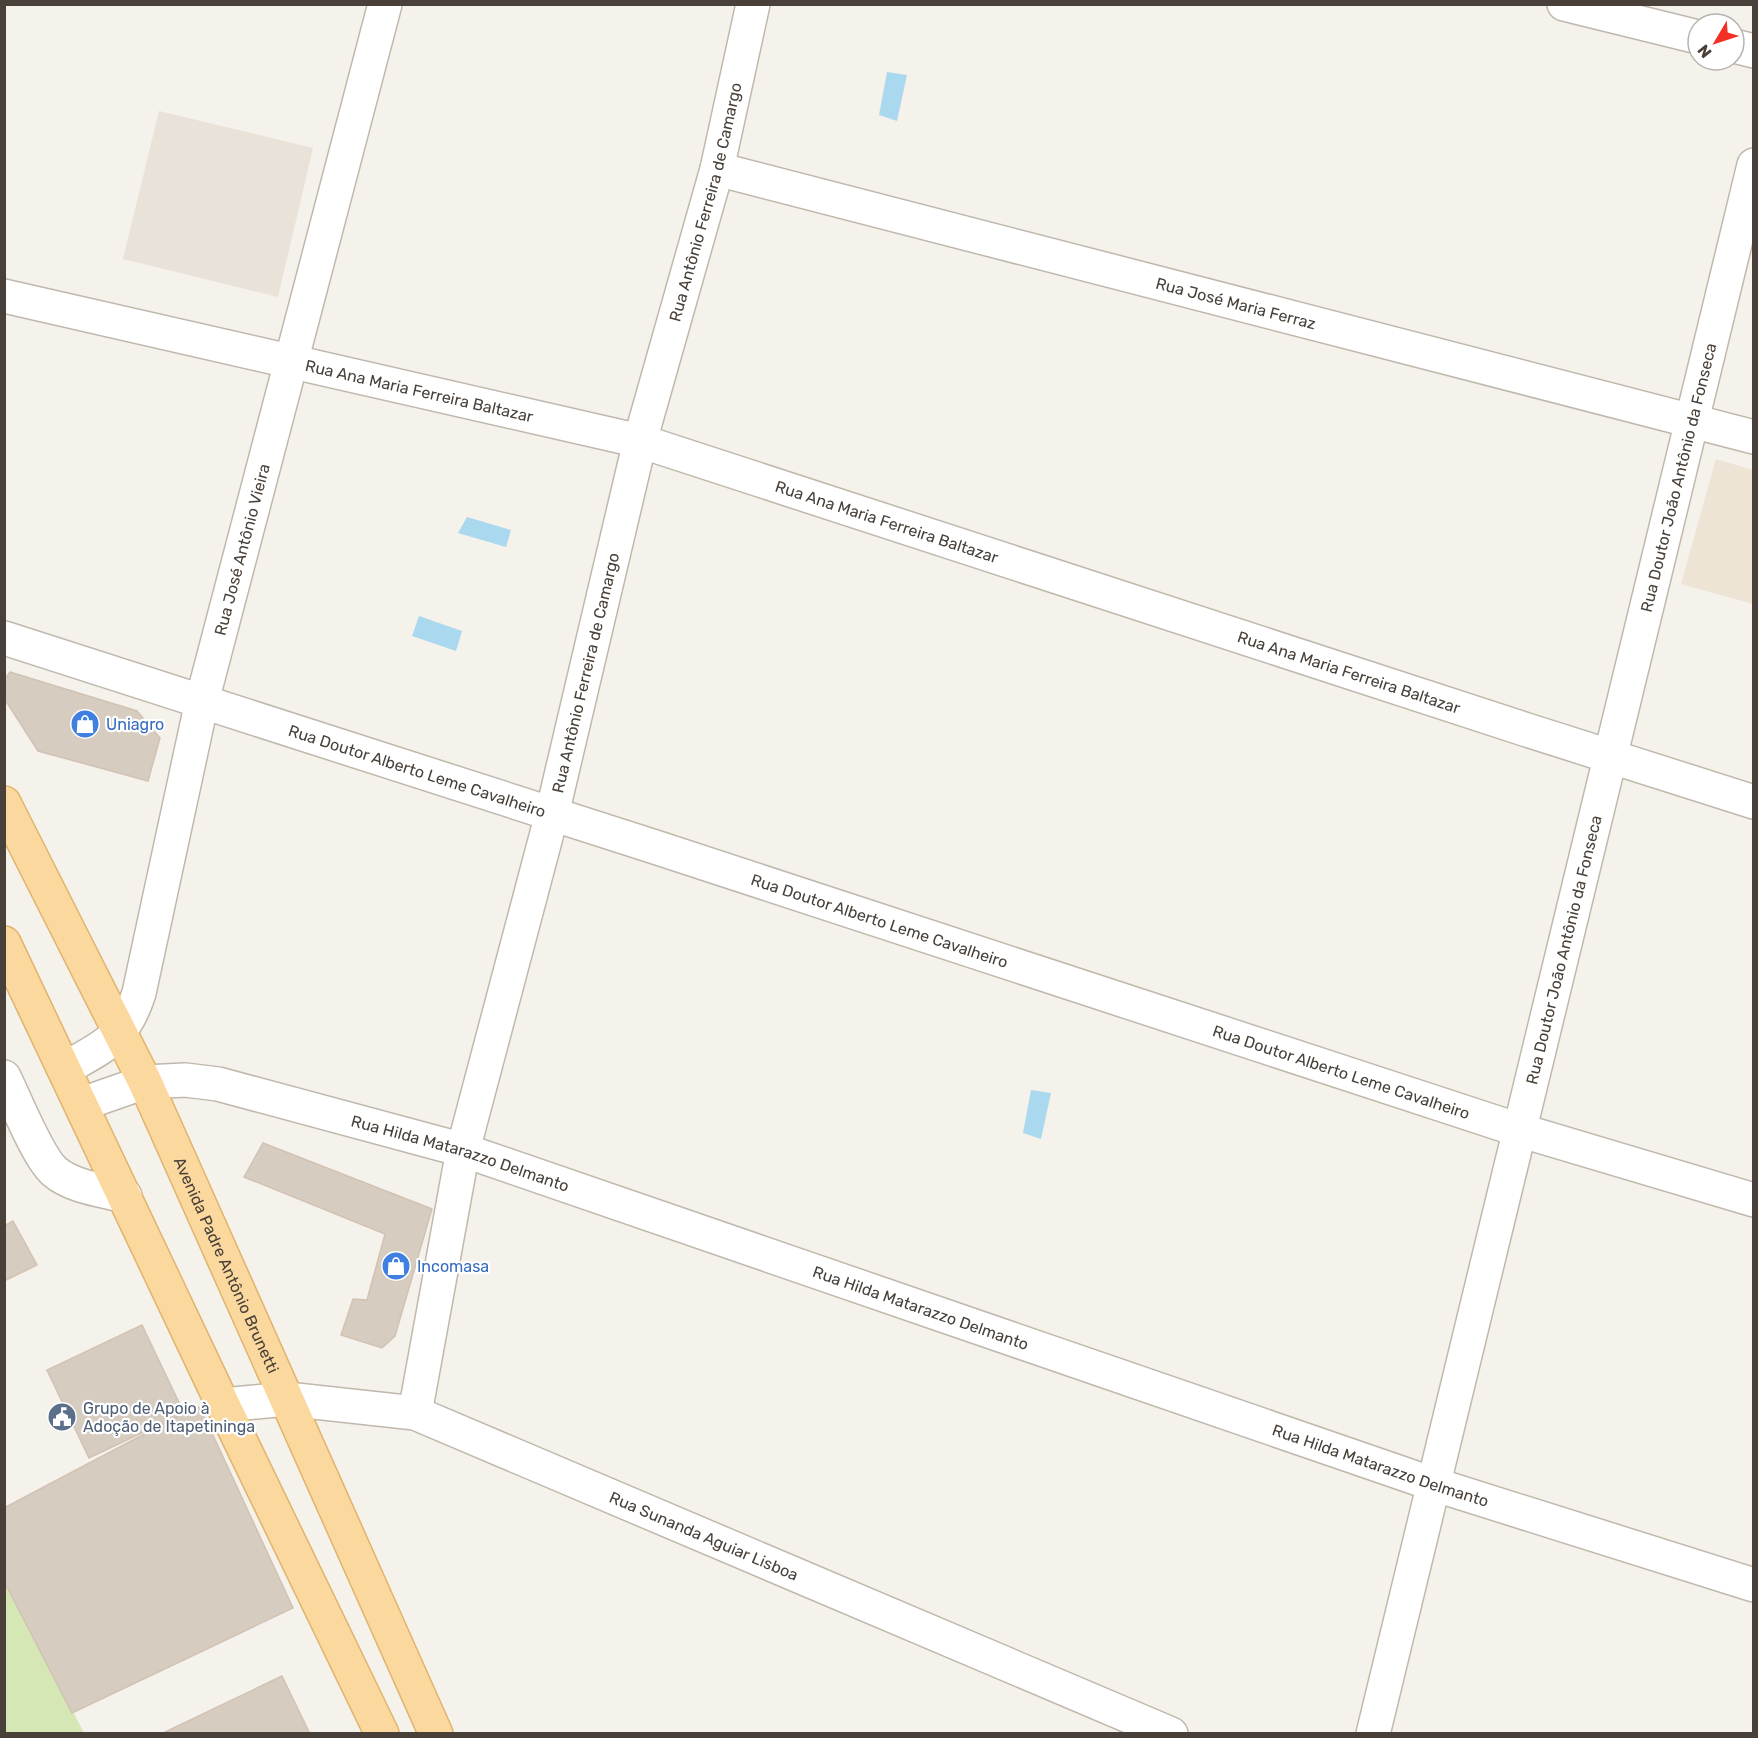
<svg xmlns="http://www.w3.org/2000/svg" width="1758" height="1738" viewBox="0 0 1758 1738" font-family="Rubik,sans-serif">
  <style>
    .residential { fill: #e8e2d9 }
    .education { fill: #ede4d5 }
    .green { fill: #d5e7b5 }
    .water { fill: #aad8ee }
    .building { fill: #d6ccc0; stroke: #d1c3b4; stroke-width: 1.5 }
    .lines { fill: none; stroke-linecap: round; stroke-linejoin: round }
    .minor-casing { stroke: #c0b8ad; stroke-width: 36 }
    .major-casing { stroke: #e0b46d; stroke-width: 36 }
    .minor { stroke: #fff; stroke-width: 33 }
    .major { stroke: #fbd89e; stroke-width: 33 }
    .labels { text-anchor: middle; stroke-width: 4.5; stroke-linejoin: round; paint-order: stroke }
    .street-label { font-size: 16px; fill: #494139; stroke: #fff }
    .shop-label { font-size: 16px; fill: #366cbe; stroke: #fff; text-anchor: start }
    .service-label { font-size: 16px; fill: #4e5e75; stroke: #fff; text-anchor: start }
  </style>
  <rect width="100%" height="100%" fill="#f5f1eb"/>
  <path class="residential" d="M159 111 313 148 278 297 123 259Z"/>
  <path class="education" d="M1716 459 1753 470V604L1681 584Z"/>
  <path class="green" d="M5 1581 84 1733H5Z"/>
  <path class="water" d="M887 72 907 75 897 121 879 115Z
    M467 517 511 530 506 547 458 533Z
    M419 616 462 631 456 651 412 636Z
    M1031 1090 1051 1093 1041 1139 1023 1133Z"/>
  <path class="building" d="M10 672 137 711 160 738 148 781 38 751 4 698V680Z
    M263 1143 432 1209 395 1336 382 1348 341 1335 353 1299 367 1300 385 1234 244 1177Z
    M13 1221 37 1265 4 1281V1226Z
    M142 1325 184 1413 89 1458 47 1370Z
    M200 1407 293 1608 72 1713 4 1581V1508L184 1413Z
    M282 1676 310 1734H161Z"/>
  <g class="lines">
    <g class="minor-casing">
      <g id="minor">
        <path d="M1564 4 1698 37"/>
        <path d="M1734 46 1754 51"/>
        <path id="s1" d="M717 169 1754 437"/>
        <path id="s2" d="M4 296 640 441 1527 730 1754 802"/>
        <path id="s3" d="M4 638 655 847 1519 1130 1754 1200"/>
        <path id="s4" d="M64 1069C104 1046 124 1040 139 993L202 701 385 4"/>
        <path d="M4 1077C15 1099 38 1158 55 1172 73 1187 102 1190 125 1196"/>
        <path id="s5" d="M82 1104 145 1082 185 1080 218 1084 463 1150 1433 1484 1754 1585"/>
        <path id="s6" d="M223 1405 287 1399 415 1413 1171 1734"/>
        <path id="s7" d="M415 1413 463 1150 552 814 640 441 717 169 753 4"/>
        <path id="s8" d="M1373 1734 1754 165"/>
      </g>
    </g>
    <g class="major-casing">
      <g id="major">
        <path id="s9" d="M4 803 145 1082 436 1734"/>
        <path d="M4 943 223 1405 382 1734"/>
      </g>
    </g>
    <use href="#minor" class="minor"/>
    <use href="#major" class="major"/>
  </g>
  <defs>
    <g id="shop-disc" transform="scale(1.5)"><circle r="9.5" fill="#3f7fe0" stroke="#fff"/><path d="M-5-2.5h2.3a2.7 3.5 0 0 1 5.4 0H5L5.5 6h-11ZM-1.5-2.5h3a1.5 2.3 0 0 0-3 0Z" fill="#fff"/></g>
    <g id="civic-disc" transform="scale(1.5)"><circle r="9.5" fill="#5c6f8a" stroke="#fff"/><path d="M-.6-6.5H3V-4.5H.6V-3L4-1V1h2V6H-6V1h2V-1L-.6-3ZM-1.2 2.5V6h2.4V2.5Z" fill="#fff"/></g>
  </defs>
  <g fill-rule="evenodd">
    <use href="#shop-disc" x="85" y="724"/>
    <use href="#shop-disc" x="396" y="1266"/>
    <use href="#civic-disc" x="62" y="1417"/>
  </g>
  <g class="labels">
    <g class="street-label">
      <text dy="6" stroke="none"><textPath href="#s7" startOffset="1246">Rua Antônio Ferreira de Camargo</textPath></text>
      <text dy="6" stroke="none"><textPath href="#s1" startOffset="536">Rua José Maria Ferraz</textPath></text>
      <text dy="6" stroke="none"><textPath href="#s2" startOffset="426">Rua Ana Maria Ferreira Baltazar</textPath></text>
      <text dy="6" stroke="none"><textPath href="#s8" startOffset="1293">Rua Doutor João Antônio da Fonseca</textPath></text>
      <text dy="6" stroke="none"><textPath href="#s2" startOffset="912">Rua Ana Maria Ferreira Baltazar</textPath></text>
      <text dy="6" stroke="none"><textPath href="#s4" startOffset="566">Rua José Antônio Vieira</textPath></text>
      <text dy="6" stroke="none"><textPath href="#s7" startOffset="760">Rua Antônio Ferreira de Camargo</textPath></text>
      <text dy="6" stroke="none"><textPath href="#s2" startOffset="1398">Rua Ana Maria Ferreira Baltazar</textPath></text>
      <text dy="6" stroke="none"><textPath href="#s3" startOffset="434">Rua Doutor Alberto Leme Cavalheiro</textPath></text>
      <text dy="6" stroke="none"><textPath href="#s3" startOffset="920">Rua Doutor Alberto Leme Cavalheiro</textPath></text>
      <text dy="6" stroke="none"><textPath href="#s8" startOffset="807">Rua Doutor João Antônio da Fonseca</textPath></text>
      <text dy="6" stroke="none"><textPath href="#s3" startOffset="1406">Rua Doutor Alberto Leme Cavalheiro</textPath></text>
      <text dy="6" stroke="none"><textPath href="#s5" startOffset="392">Rua Hilda Matarazzo Delmanto</textPath></text>
      <text dy="6" stroke="none"><textPath href="#s9" startOffset="513">Avenida Padre Antônio Brunetti</textPath></text>
      <text dy="6" stroke="none"><textPath href="#s5" startOffset="878">Rua Hilda Matarazzo Delmanto</textPath></text>
      <text dy="6" stroke="none"><textPath href="#s5" startOffset="1364">Rua Hilda Matarazzo Delmanto</textPath></text>
      <text dy="6" stroke="none"><textPath href="#s6" startOffset="507">Rua Sunanda Aguiar Lisboa</textPath></text>
    </g>
    <g class="shop-label">
      <text x="106" y="730">Uniagro</text>
      <text x="417" y="1272">Incomasa</text>
    </g>
    <g class="service-label">
      <text x="83" y="1414">Grupo de Apoio à<tspan x="83" dy="18">Adoção de Itapetininga</tspan></text>
    </g>
  </g>
  <rect width="1758" height="1738" fill="none" stroke="#494139" stroke-width="12"/>
  <g transform="translate(1716 42) rotate(231)"><circle r="28" fill="#ffffff" stroke="#b6b3b0" stroke-width="1.5"/>
  <path d="M0-4.5L10 22L0 15L-10 22Z" fill="#f23124"/>
  <text y="-9" font-size="16" font-weight="bold" text-anchor="middle" fill="#494139">N</text>
  </g>
</svg>
